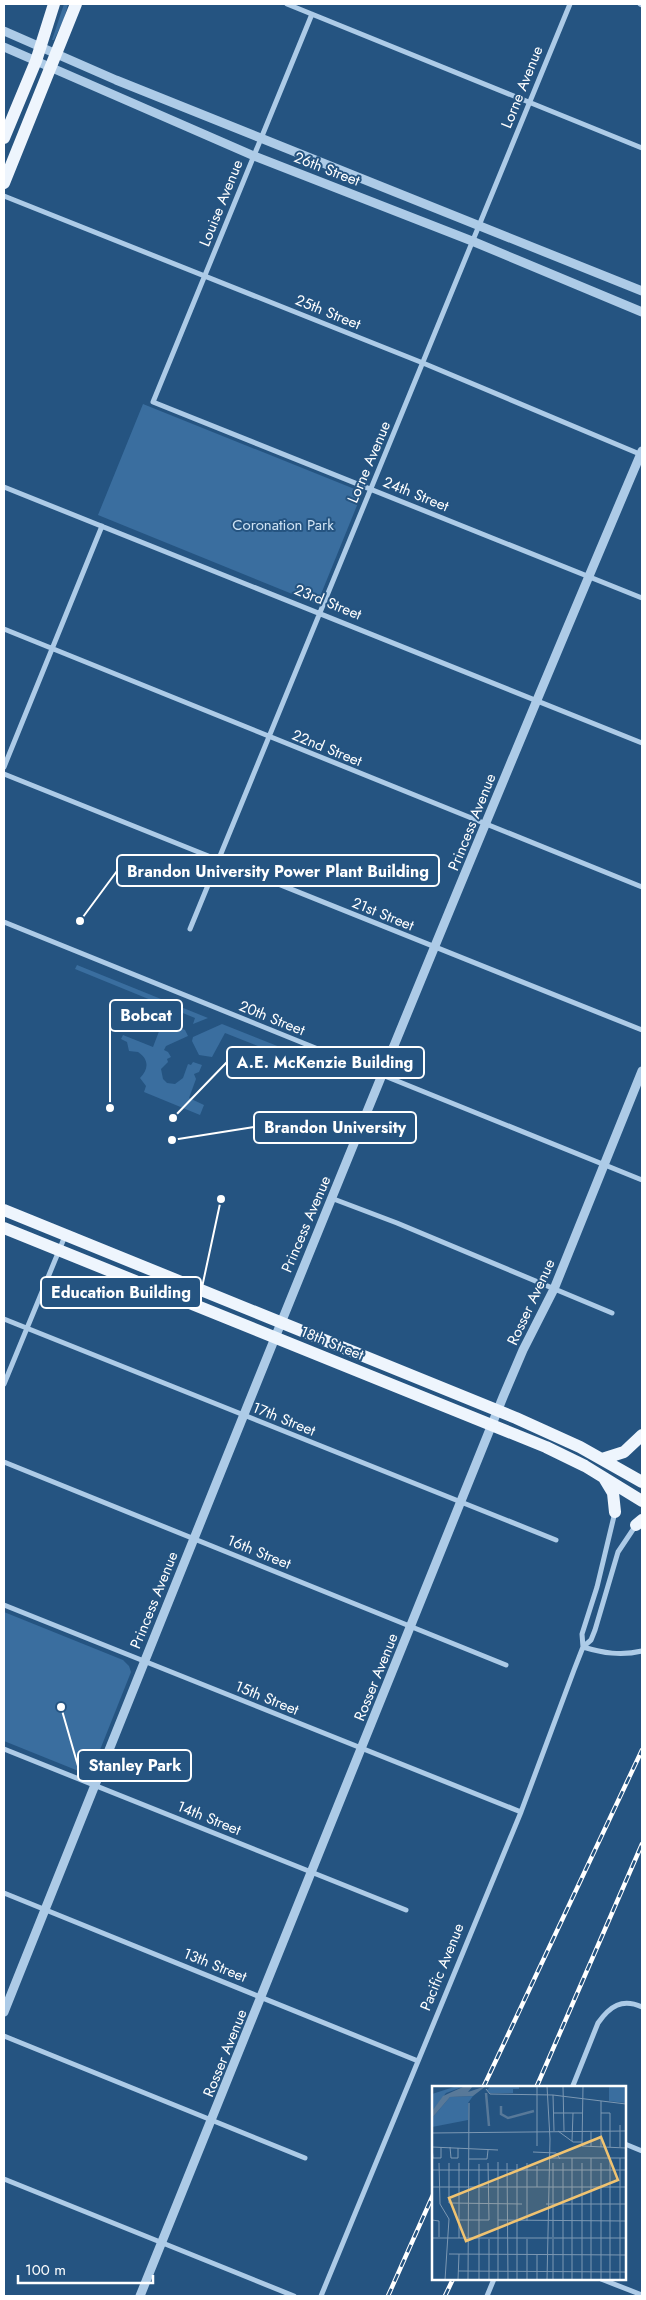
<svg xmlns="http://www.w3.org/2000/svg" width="646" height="2300" viewBox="0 0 646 2300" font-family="Jost,sans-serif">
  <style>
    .green { fill: #3a6e9f }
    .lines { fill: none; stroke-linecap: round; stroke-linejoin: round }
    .minor { stroke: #adcbe7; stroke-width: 5 }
    .tertiary { stroke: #adcbe7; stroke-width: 9 }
    .primary { stroke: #eef5fd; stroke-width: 12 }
    .rail-casing { stroke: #fff; stroke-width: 4.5 }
    .rail { stroke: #255481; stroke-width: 2.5; stroke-dasharray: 8; stroke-linecap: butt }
    .labels { text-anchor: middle; stroke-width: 4; stroke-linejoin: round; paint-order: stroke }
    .street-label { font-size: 15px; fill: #fff; stroke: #255481 }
    .park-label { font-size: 15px; fill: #d0e4f5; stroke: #255481 }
    .inset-river { fill: none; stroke: #587999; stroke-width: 2.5 }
    .inset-road { fill: none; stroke: #7c98b3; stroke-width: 1 }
    .view { fill: #f0c371; fill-opacity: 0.15; stroke: #f0c371; stroke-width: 2.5 }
    .inset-edge { fill: none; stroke: #fff; stroke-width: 2.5 }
    .leader { fill: none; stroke: #fff; stroke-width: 2 }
    .callout-dot { fill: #fff; stroke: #255481; stroke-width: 2 }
    .callout { fill: #255481; stroke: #fff; stroke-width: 2 }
    .callout-label { font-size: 16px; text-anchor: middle; font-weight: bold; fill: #fff }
  </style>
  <rect width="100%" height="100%" fill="#255481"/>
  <path class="green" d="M64 4H68L64 19 54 40H52Z
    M143 404 357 490 360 498 317 604 98 515Z
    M77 965 208 1018 193 1024 195 1018 75 969Z
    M163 1021 185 1030 188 1036 166 1046 164 1050 168 1052 171 1057 167 1059 168 1062 161 1069 163 1079 167 1083 175 1084 183 1078 188 1064 191 1065 193 1062 202 1065 199 1072 194 1074 196 1079 189 1098 204 1105 200 1115 144 1092 146 1086 140 1078C149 1069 149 1059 138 1052L129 1051 127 1042 121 1039 123 1035 153 1047Z
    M222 1024 285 1049 282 1054H278L225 1033 212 1057 199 1055 192 1041 193 1037Z
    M4 1612 123 1660 129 1666 131 1672 92 1770 86 1774 4 1741Z"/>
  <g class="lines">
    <path class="minor" d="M287 4 642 148
      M640 4 642 5
      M312 14 153 402 642 598
      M4 196 423 363 642 455
      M4 487 642 743
      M4 629 642 887
      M4 767 102 526
      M4 774 642 1030
      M4 922 642 1180
      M190 929 570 4
      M331 1198 397 1223 612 1313
      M4 1319 556 1540
      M4 1384 65 1236
      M4 1462 506 1665
      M4 1605 521 1812
      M583 1647 591 1640 595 1630 618 1552 636 1525
      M583 1647C603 1653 621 1656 642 1651
      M4 1749 406 1910
      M4 1893 418 2061
      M4 2036 305 2158
      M572 2088 598 2023C610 2006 622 1998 642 2007
      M625 2144 642 2151
      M4 2179 294 2296
      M601 2279 642 2295
      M321 2296 521 1812 574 1670 583 1647 582 1634 597 1587 615 1512
      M487 2296 494 2279"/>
    <path class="tertiary" d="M4 31 116 80 642 291
      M4 47 254 156 472 241 642 312
      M4 2012C213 1490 422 968 642 451
      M140 2296 503 1397 523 1350 554 1289 642 1071"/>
    <path class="primary" d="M4 138 36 61 54 4
      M4 183 76 4
      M4 1210 516 1418 580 1447 642 1482
      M4 1228 546 1447 585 1466 642 1501
      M602 1459 624 1452 642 1435
      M604 1478 613 1493 615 1512
      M636 1525 642 1520"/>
    <g class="rail-casing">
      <path id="rail" d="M483 2088 642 1750
        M536 2088 642 1844
        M388 2296 433 2195
        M445 2296 453 2279"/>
    </g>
    <use href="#rail" class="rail"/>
  </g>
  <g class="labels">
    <g class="street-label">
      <text transform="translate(522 87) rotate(-68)" y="5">Lorne Avenue</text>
      <text transform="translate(327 169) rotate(21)" y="5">26th Street</text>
      <text transform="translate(221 203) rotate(-68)" y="5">Louise Avenue</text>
      <text transform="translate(328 312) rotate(22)" y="5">25th Street</text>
      <text transform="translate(369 462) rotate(-67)" y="5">Lorne Avenue</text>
      <text transform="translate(416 494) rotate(22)" y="5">24th Street</text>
      <text transform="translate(328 602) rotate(22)" y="5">23rd Street</text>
      <text transform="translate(327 748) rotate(22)" y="5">22nd Street</text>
      <text transform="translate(472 822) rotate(-68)" y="5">Princess Avenue</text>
      <text transform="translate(383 914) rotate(22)" y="5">21st Street</text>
      <text transform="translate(272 1018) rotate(22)" y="5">20th Street</text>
      <text transform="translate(306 1224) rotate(-67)" y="5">Princess Avenue</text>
      <text transform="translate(531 1302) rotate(-65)" y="5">Rosser Avenue</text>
      <text transform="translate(332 1343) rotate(22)" y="5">18th Street</text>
      <text transform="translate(284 1419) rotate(22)" y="5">17th Street</text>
      <text transform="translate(259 1552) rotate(22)" y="5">16th Street</text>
      <text transform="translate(154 1600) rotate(-68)" y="5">Princess Avenue</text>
      <text transform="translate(376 1677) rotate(-68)" y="5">Rosser Avenue</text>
      <text transform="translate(267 1698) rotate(22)" y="5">15th Street</text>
      <text transform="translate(209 1818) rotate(22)" y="5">14th Street</text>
      <text transform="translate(215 1965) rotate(22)" y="5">13th Street</text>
      <text transform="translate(442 1967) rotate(-68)" y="5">Pacific Avenue</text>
      <text transform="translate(225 2053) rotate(-68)" y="5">Rosser Avenue</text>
    </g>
    <g class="park-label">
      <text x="283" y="530">Coronation Park</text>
    </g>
  </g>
  <g transform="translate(432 2086)">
    <rect width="194" height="194" fill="#255481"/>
    <path d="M25 0H33L14 7 0 25V8ZM59 0H87V3H81V7H58L55 4ZM177 0H194V17L177 15ZM41 10 36 17V34L0 41V32L18 11Z" fill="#3a6e9f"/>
    <path d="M33 0H41L36 6 54 0 41 10 18 11 0 32V25L11 10Z" fill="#587999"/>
    <path class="inset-river" d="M54 7 57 40M69 20V28L76 32 102 25"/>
    <path class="inset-road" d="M115 0 118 53 115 194M131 0 132 45M151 0 150 60 194 62M54 3 58 8 121 9 194 18M121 9 122 45M169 15V61M122 27H150M169 27H178V61M188 39V61M126 45 141 56H150M0 47 194 45M140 55 141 27M105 60V0M0 61 66 64M0 61 1 72H9V61M18 61 19 72H26V62M159 61V45M101 66 124 67 128 73M118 72H194M140 72V194M159 72V194M178 72V194M188 72V194M37 73H55L56 64M66 76V194M7 77 8 118 17 133 13 194M17 77V117L90 118M27 77V152M75 77 76 194M121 77V151M131 77V194M150 77V194M169 77V194M47 78V194M85 78V194M0 84H194M0 101H194M105 101V80M114 118H194M0 134 7 135V151M27 134H57L56 77M66 134 194 135M95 135V77M0 152H194M57 153V194M95 153V194M121 153V194M17 168 194 169M105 169V194M26 185 194 186M26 194 27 168M36 194 37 17"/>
    <path class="view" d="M169 51 186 94 34 155 17 112Z"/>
    <rect width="194" height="194" class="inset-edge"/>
  </g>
  <path class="leader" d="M80 921L117 871M110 1108L110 1016M173 1118L227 1062M172 1140L254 1127M221 1199L201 1292M61 1707L78 1766"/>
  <g class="callout-dot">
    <circle cx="80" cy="921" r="5"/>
    <circle cx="110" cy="1108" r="5"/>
    <circle cx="173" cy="1118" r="5"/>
    <circle cx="172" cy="1140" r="5"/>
    <circle cx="221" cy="1199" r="5"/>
    <circle cx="61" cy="1707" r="5"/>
  </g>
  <g class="callout">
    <rect x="117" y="855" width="322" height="31" rx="5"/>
    <rect x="110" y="1000" width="72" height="31" rx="5"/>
    <rect x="227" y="1047" width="197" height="31" rx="5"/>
    <rect x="254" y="1112" width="162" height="31" rx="5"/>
    <rect x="41" y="1277" width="160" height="31" rx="5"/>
    <rect x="78" y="1750" width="113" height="31" rx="5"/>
  </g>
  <g class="callout-label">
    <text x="278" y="877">Brandon University Power Plant Building</text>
    <text x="146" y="1021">Bobcat</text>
    <text x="325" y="1068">A.E. McKenzie Building</text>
    <text x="335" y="1133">Brandon University</text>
    <text x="121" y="1298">Education Building</text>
    <text x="135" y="1771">Stanley Park</text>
  </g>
  <rect width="646" height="2300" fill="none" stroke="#ffffff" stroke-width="10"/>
  <path d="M18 2275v8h135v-8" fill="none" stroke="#ffffff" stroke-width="2.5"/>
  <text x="25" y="2275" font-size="15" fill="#ffffff" stroke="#255481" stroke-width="4" paint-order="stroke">100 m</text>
</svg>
